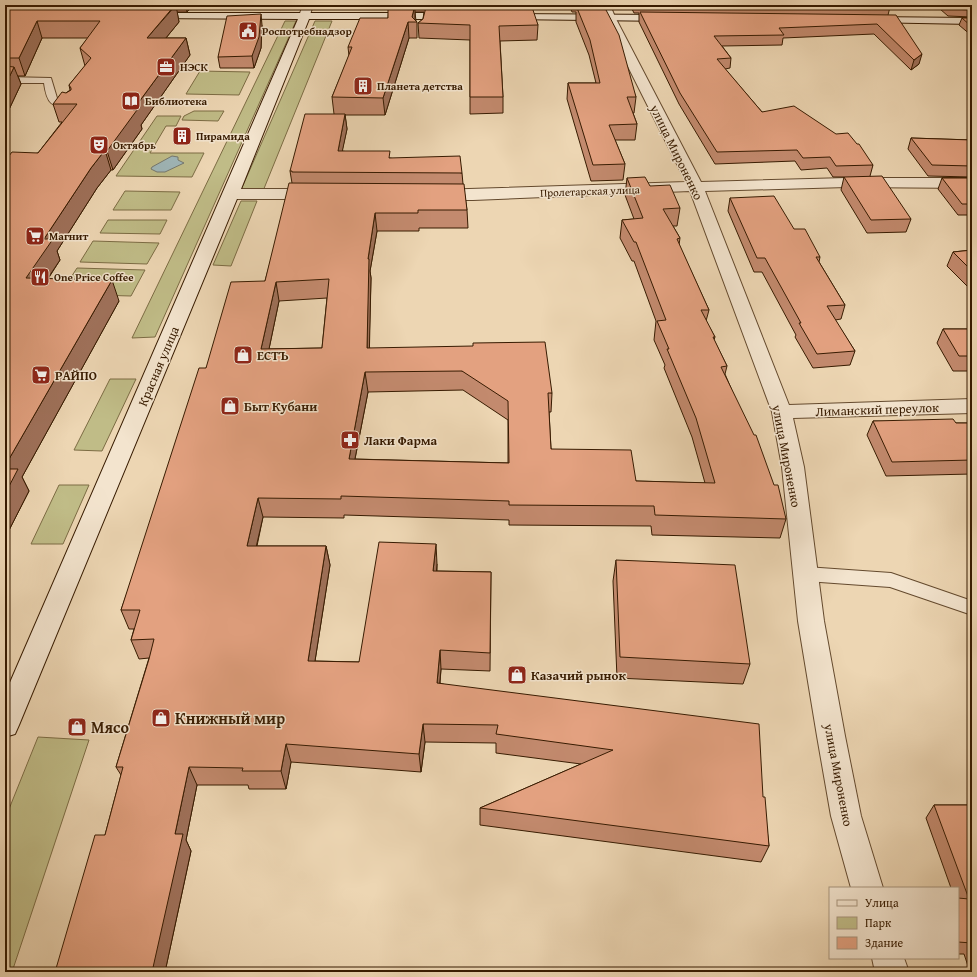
<svg xmlns="http://www.w3.org/2000/svg" width="977" height="977" viewBox="0 0 977 977" font-family="'Gentium Book Plus',serif">
  <style>
    .green { fill: #c0bc87; stroke: #7c6c44 }
    .water { fill: #9fb6b8; stroke: #75786f }
    .lines { fill: none; stroke-linecap: round; stroke-linejoin: round }
    .service-casing { stroke: #644a2e; stroke-width: 2 }
    .minor-casing { stroke: #644a2e; stroke-width: 2 }
    .tertiary-casing { stroke: #644a2e; stroke-width: 2 }
    .secondary-casing { stroke: #371b01; stroke-width: 2 }
    .service { fill: #f3e4ce; fill-rule: evenodd }
    .minor { fill: #f3e4ce; fill-rule: evenodd }
    .tertiary { fill: #f3e4ce; fill-rule: evenodd }
    .secondary { fill: #f3e4ce; fill-rule: evenodd }
    .wall { fill: #c38a6e; stroke: #371b01; fill-rule: evenodd }
    .shaded-wall { fill: #9f715a; stroke: #371b01 }
    .building { fill: #e3a180; stroke: #371b01; fill-rule: evenodd }
    .labels { text-anchor: middle; stroke-width: 3; stroke-linejoin: round; paint-order: stroke }
    .far-poi-label { font-size: 11px; font-weight: bold; fill: #371b01; stroke: #f3e4ce; text-anchor: start }
    .far-street-label { font-size: 11px; fill: #371b01; stroke: #f3e4ce }
    .street-label { font-size: 13px; fill: #371b01; stroke: #f3e4ce }
    .poi-label { font-size: 13px; font-weight: bold; fill: #371b01; stroke: #f3e4ce; text-anchor: start }
    .near-poi-label { font-size: 16px; font-weight: bold; fill: #371b01; stroke: #f3e4ce; text-anchor: start }
  </style>
  <rect width="100%" height="100%" fill="#edd6b3"/>
  <filter id="stains"><feTurbulence type="fractalNoise" baseFrequency=".005" numOctaves="4"/><feColorMatrix values="0 0 0 0 .2 0 0 0 0 .09 0 0 0 0 .02 0 0 0 .5 -.17"/></filter>
  <radialGradient id="worn" r=".72"><stop offset=".6" stop-color="#630" stop-opacity="0"/><stop offset="1" stop-color="#630" stop-opacity=".3"/></radialGradient>
  <path class="green" d="M285 21H296L155 337 132 338Z
    M315 21H332L263 191 241 190Z
    M200 71 250 72 239 95 186 94Z
    M194 111H224L218 121 182 120 184 116Z
    M157 116H181L176 126H166L150 153H204L192 177 116 176Z
    M125 191 180 192 171 210H113Z
    M241 201H257L231 266 213 265Z
    M108 220H167L160 234 100 233Z
    M93 241 159 243 147 264 80 262Z
    M77 268 145 270 131 296 60 294Z
    M110 379H136L102 451 74 450Z
    M59 485H89L63 544H31Z
    M38 737 89 740 12 972H5V819Z"/>
  <path class="water" d="M172 156 178 157V160L184 163 165 172H157L151 169 152 167Z"/>
  <g class="lines">
    <g class="service-casing">
      <path id="service" d="M5 77 51 78 57 98 62 102 74 105 76 107 71 110C51 106 47 104 44 83H5Z
        M806 567 891 573 972 601V615L890 587 806 581 800 579 797 574 800 569Z"/>
    </g>
    <g class="minor-casing">
      <path id="minor" d="M600 5H610L615 17 701 182 847 178H972V188L847 187 705 191 789 405 972 399V413L793 418 804 467 824 621 845 736 861 816 883 888H851L831 816 817 736 798 621 782 467 772 412 690 191 473 200H436L431 198 428 195 431 192 436 190 686 182 603 17Z
        M231 189H316L321 191 324 194 321 197 316 199H231L226 197 223 194 226 191Z
        M872 958H904L909 972H875Z"/>
    </g>
    <g class="tertiary-casing">
      <path id="tertiary" d="M303 5H313L309 18 305 19 299 16Z"/>
    </g>
    <g class="secondary-casing">
      <path id="secondary" d="M149 13H453L459 16 453 19H309L239 194 19 725 15 734 5 737V694L298 19 145 18 143 16Z
        M505 14 669 15 673 16 675 18 673 20 669 21 501 19 499 17Z
        M869 17 972 18V24L865 22 863 20 865 18Z"/>
    </g>
    <use href="#service" class="service"/>
    <use href="#minor" class="minor"/>
    <use href="#tertiary" class="tertiary"/>
    <use href="#secondary" class="secondary"/>
  </g>
  <path class="wall" d="M7 5H193L187 12H177L179 22 166 38H186L190 55 141 125 142 129 113 170H111L97 188 57 251 60 260 48 279 119 301 22 477 29 491 5 538V161L38 153 62 122H59L53 104 66 93 70 90 69 85 85 66 80 48 88 38H42L25 76H18L21 84 5 118V7Z
    M389 5H529V7L538 25 537 40 500 41 503 97V113L470 114V40L419 38 418 23 423 19 424 12H415L416 21 417 22V38H409L385 115H345L347 129 342 151 390 158 462 173 463 184 467 210 468 228H419V231H377L370 271 371 278 369 348 552 393 551 412H549L551 449 636 481 705 483 692 437 664 368 665 365 654 340 656 321 634 261H632L620 238 622 220 634 219 625 195 627 178 650 186 680 208 677 226H673L680 238 679 245 709 310 706 321 715 337 714 340 727 366 725 374 786 519 780 538 652 535 651 526 509 525V520L344 515V518L263 517 257 546H326L330 565 315 661 359 662 437 564V571L491 572 490 671 441 669 440 683 763 797 769 846 761 862 480 825V808L581 764 496 753V743L425 742 421 772 291 762 286 789H249L248 785H197L186 840 191 851 165 972H55L105 835 121 775 116 767 149 658 139 659 131 640 134 629H129L121 610 206 368 265 281 292 183 290 171 334 114 332 97 349 56 348 47 388 18ZM327 298 322 348 269 349 279 301ZM463 390 508 420V463L355 459 368 392Z
    M569 5H600L601 8 636 97 634 113H633L637 124 635 140H615L625 164 623 180 591 181 567 99 568 83H596L589 55 576 22V12H572Z
    M630 5H889L890 7 888 15 919 64 911 70 874 34 783 38 782 45 722 46 731 58 730 68 725 69 762 112 873 165 870 176 911 219 906 232 867 233 841 190 844 177H833L827 168 801 170 795 161 715 164 679 104 639 22V13H634Z
    M941 5H972V17L948 16 940 9Z
    M962 18H972V36L959 25Z
    M262 25 261 48 254 68H220L218 57Z
    M911 138 972 140V177L928 176 908 149Z
    M942 178H972V215H958L938 189Z
    M730 198 794 229 820 257 819 262 845 305 841 319 835 320 855 351 850 365 813 368 795 337 796 335 762 272H754L728 211Z
    M972 250V291L947 266 953 252Z
    M943 329H972V371H953L937 343Z
    M873 421 956 423H972V474L886 476 867 435Z
    M616 560 750 664 743 684 617 678 613 581Z
    M934 805H972V972H970L964 954H958V888H951L926 818Z"/>
  <path class="shaded-wall" d="M176 5 179 22 151 56 147 38Z
    M186 5H193L187 12Z
    M415 5V22L412 17Z
    M261 14 262 25 261 48 254 68 252 56Z
    M37 21 42 38 25 76 19 58Z
    M408 22 409 38 385 115 383 98Z
    M186 38 190 55 141 125 142 129 113 170 107 151 133 110Z
    M922 54 919 64 911 70 914 60Z
    M14 67 21 84 5 118V86Z
    M345 114 347 129 339 167 338 151Z
    M105 150 111 170 97 188 57 251 60 260 34 299 26 278 44 239 91 168Z
    M375 213 377 231 370 271 371 278 369 367 367 348 368 259Z
    M112 280 119 301 22 477 29 491 5 538V466Z
    M276 282 279 301 265 368 261 349Z
    M365 372 368 392 351 479 349 459Z
    M258 498 263 517 252 565 247 546Z
    M436 544 437 564 435 591 433 571Z
    M326 546 330 565 312 680 308 661Z
    M440 650 441 669 438 701 437 683Z
    M423 724 425 742 421 772 419 754Z
    M286 744 291 762 286 789 281 771Z
    M189 767 197 785 186 840 191 851 165 972H152L175 834Z"/>
  <path class="building" d="M7 5H175L147 38H186L133 110H137L107 151 105 150 91 168 44 239H53L26 278 112 280 5 466V161L12 152 38 153 77 104H53L62 92 66 93 71 90V88L69 85 91 58 80 48 100 21H37L19 58H5V7Z
    M388 5H415L412 17 417 22H408L383 98 332 97 352 47H348L360 18H388Z
    M572 5H600L601 7H572Z
    M692 5H889L890 7Z
    M946 5H972V10L951 9Z
    M426 7H532L538 25 499 26 503 97H470V25L418 23 423 19Z
    M577 8H605L619 35 636 97H627L637 124 609 125 625 164 593 165 568 83H600L590 40Z
    M640 12 896 15 922 54 914 60 877 24 779 28 784 35 714 36 731 58 717 59 762 112 794 106 836 134 848 133 857 144H859L873 165 836 166 830 157 803 158 797 150 717 152 680 93Z
    M261 14 259 37 252 56 218 57 227 16Z
    M962 18H972V27Z
    M5 66 14 67 5 86Z
    M305 114H345L338 151H390L389 158 460 156 462 173 292 172V171H290Z
    M911 138 972 140V166L932 165Z
    M882 176 911 219 871 220 844 177Z
    M645 177 650 186 670 185 680 208 663 209 680 238 677 239 709 310H701L715 337H713L727 366 721 367 754 435H756L774 485H778L786 519 655 515 654 506 509 505V501L341 496V499L258 498 247 546H326L308 661 359 662 379 542 436 544 433 571 491 572 490 653 440 650 437 683 759 724 763 797H765L769 846 480 808 613 750 496 734 498 725 423 724 419 754 286 744 281 771H242L243 768 189 767 175 834H183L152 972H55L95 835H105L123 767H116L149 659 154 639 131 640 140 610H121L199 368H206L231 282 265 281 289 183 464 184 467 210H418V213H375L368 259H369L367 348 473 346V343L545 342 552 393H548L551 449 631 450 636 481 715 483 696 418 667 349H669L657 321 666 320 636 242H634L622 220 643 218 627 178ZM329 279 322 348 261 349 276 282ZM462 371 508 401 509 463 349 459 365 372Z
    M942 178H972V204H962Z
    M774 196 794 229H805L820 257H816L845 305 827 306 855 351 817 354 799 323H801L765 258H757L730 198Z
    M972 250V271L953 252Z
    M943 329H972V356H959Z
    M953 419 956 423H972V460L892 462 873 421Z
    M5 469H18L5 494Z
    M616 560 735 565 750 664 620 657Z
    M934 805H972V943L958 942V898L969 899Z"/>
  <defs>
    <g id="civic-square" transform="scale(1)"><rect x="-9" y="-9" width="18" height="18" rx="4" fill="#8f2418" stroke="#f3e4ce"/><path d="M-.6-6.5H3V-4.5H.6V-3L4-1V1h2V6H-6V1h2V-1L-.6-3ZM-1.2 2.5V6h2.4V2.5Z" fill="#fff"/></g>
    <g id="office-square" transform="scale(1)"><rect x="-9" y="-9" width="18" height="18" rx="4" fill="#8f2418" stroke="#f3e4ce"/><path d="M-6-3h4V-5.5h4V-3h4V5H-6ZM-1-4.5V-3h2v-1.5ZM-6 0V1H6V0Z" fill="#fff"/></g>
    <g id="building-square" transform="scale(1)"><rect x="-9" y="-9" width="18" height="18" rx="4" fill="#8f2418" stroke="#f3e4ce"/><path d="M-4-6H4V6H1V3H-1V6H-4ZM-2.5-4.3h1.7v1.8h-1.7ZM.8-4.3h1.7v1.8H.8ZM-2.5-1h1.7V.8h-1.7ZM.8-1h1.7V.8H.8Z" fill="#fff"/></g>
    <g id="library-square" transform="scale(1)"><rect x="-9" y="-9" width="18" height="18" rx="4" fill="#8f2418" stroke="#f3e4ce"/><path d="M-6-4Q-3-5.5-.7-3.5V5Q-3 3-6 4ZM6-4Q3-5.5 .7-3.5V5Q3 3 6 4Z" fill="#fff"/></g>
    <g id="theatre-square" transform="scale(1)"><rect x="-9" y="-9" width="18" height="18" rx="4" fill="#8f2418" stroke="#f3e4ce"/><path d="M-5-5.5Q0-4 5-5.5V0Q5 5 0 6Q-5 5-5 0ZM-3.3-2.5H-1v1.5H-3.3ZM1-2.5H3.3v1.5H1ZM-2.8 1Q0 5.5 2.8 1Z" fill="#fff"/></g>
    <g id="supermarket-square" transform="scale(1)"><rect x="-9" y="-9" width="18" height="18" rx="4" fill="#8f2418" stroke="#f3e4ce"/><path d="M-6-5.5h2.5l.6 2H6L4.5 2H-2.5L-4.4-4H-6ZM-1.5 3.2a1.3 1.3 0 1 0 .1 0ZM3 3.2a1.3 1.3 0 1 0 .1 0Z" fill="#fff"/></g>
    <g id="restaurant-square" transform="scale(1)"><rect x="-9" y="-9" width="18" height="18" rx="4" fill="#8f2418" stroke="#f3e4ce"/><path d="M-5-6h1v4h1v-4h1v4h1v-4h1v5L-1.5 .5V6h-2V.5L-5-1ZM5-6V6H3V1.5H1.5Q1.5-4 5-6Z" fill="#fff"/></g>
    <g id="shop-square" transform="scale(1)"><rect x="-9" y="-9" width="18" height="18" rx="4" fill="#8f2418" stroke="#f3e4ce"/><path d="M-5-2.5h2.3a2.7 3.5 0 0 1 5.4 0H5L5.5 6h-11ZM-1.5-2.5h3a1.5 2.3 0 0 0-3 0Z" fill="#fff"/></g>
    <g id="pharmacy-square" transform="scale(1)"><rect x="-9" y="-9" width="18" height="18" rx="4" fill="#8f2418" stroke="#f3e4ce"/><path d="M-2-6h4v4h4v4h-4v4h-4v-4h-4v-4h4Z" fill="#fff"/></g>
  </defs>
  <g fill-rule="evenodd">
    <use href="#civic-square" x="248" y="31"/>
    <use href="#office-square" x="166" y="67"/>
    <use href="#building-square" x="363" y="86"/>
    <use href="#library-square" x="131" y="101"/>
    <use href="#building-square" x="182" y="136"/>
    <use href="#theatre-square" x="99" y="145"/>
    <use href="#supermarket-square" x="35" y="236"/>
    <use href="#restaurant-square" x="40" y="277"/>
    <use href="#shop-square" x="243" y="355"/>
    <use href="#supermarket-square" x="41" y="375"/>
    <use href="#shop-square" x="230" y="406"/>
    <use href="#pharmacy-square" x="350" y="440"/>
    <use href="#shop-square" x="517" y="675"/>
    <use href="#shop-square" x="161" y="718"/>
    <use href="#shop-square" x="77" y="727"/>
  </g>
  <g class="labels">
    <g class="far-poi-label">
      <text x="262" y="35">Роспотребнадзор</text>
      <text x="180" y="71">НЭСК</text>
      <text x="377" y="90">Планета детства</text>
      <text x="145" y="105">Библиотека</text>
      <text x="196" y="140">Пирамида</text>
      <text x="113" y="149">Октябрь</text>
      <text x="49" y="240">Магнит</text>
      <text x="54" y="281">One Price Coffee</text>
    </g>
    <g class="far-street-label">
      <text transform="translate(590 191) rotate(-2)" y="4">Пролетарская улица</text>
    </g>
    <g class="street-label">
      <text transform="translate(677 152) rotate(64)" y="5">улица Мироненко</text>
      <text transform="translate(158 366) rotate(-67)" y="5">Красная улица</text>
      <text transform="translate(877 409) rotate(-2)" y="5">Лиманский переулок</text>
      <text transform="translate(787 456) rotate(79)" y="5">улица Мироненко</text>
      <text transform="translate(839 775) rotate(79)" y="5">улица Мироненко</text>
    </g>
    <g class="poi-label">
      <text x="257" y="360">ЕСТЪ</text>
      <text x="55" y="380">РАЙПО</text>
      <text x="244" y="411">Быт Кубани</text>
      <text x="364" y="445">Лаки Фарма</text>
      <text x="531" y="680">Казачий рынок</text>
    </g>
    <g class="near-poi-label">
      <text x="175" y="724">Книжный мир</text>
      <text x="91" y="733">Мясо</text>
    </g>
  </g>
  <rect width="977" height="977" fill="none" stroke="#edd6b3" stroke-width="20"/>
  <rect x="6" y="6" width="965" height="965" fill="none" stroke="#371b01" stroke-width="2"/>
  <rect x="10" y="10" width="957" height="957" fill="none" stroke="#371b01"/>
  <rect x="829" y="887" width="130" height="72" fill="#f3e4ce" stroke="#a8947c"/>
  <rect x="837" y="900" width="20" height="6" fill="#f3e4ce" stroke="#a8947c"/>
  <text x="865" y="907" font-size="12" fill="#371b01">Улица</text>
  <rect x="837" y="917" width="20" height="12" fill="#c0bc87" stroke="#a8947c"/>
  <text x="865" y="927" font-size="12" fill="#371b01">Парк</text>
  <rect x="837" y="937" width="20" height="12" fill="#e3a180" stroke="#a8947c"/>
  <text x="865" y="947" font-size="12" fill="#371b01">Здание</text>
  <rect width="100%" height="100%" filter="url(#stains)"/>
  <rect width="100%" height="100%" fill="url(#worn)"/>
</svg>
